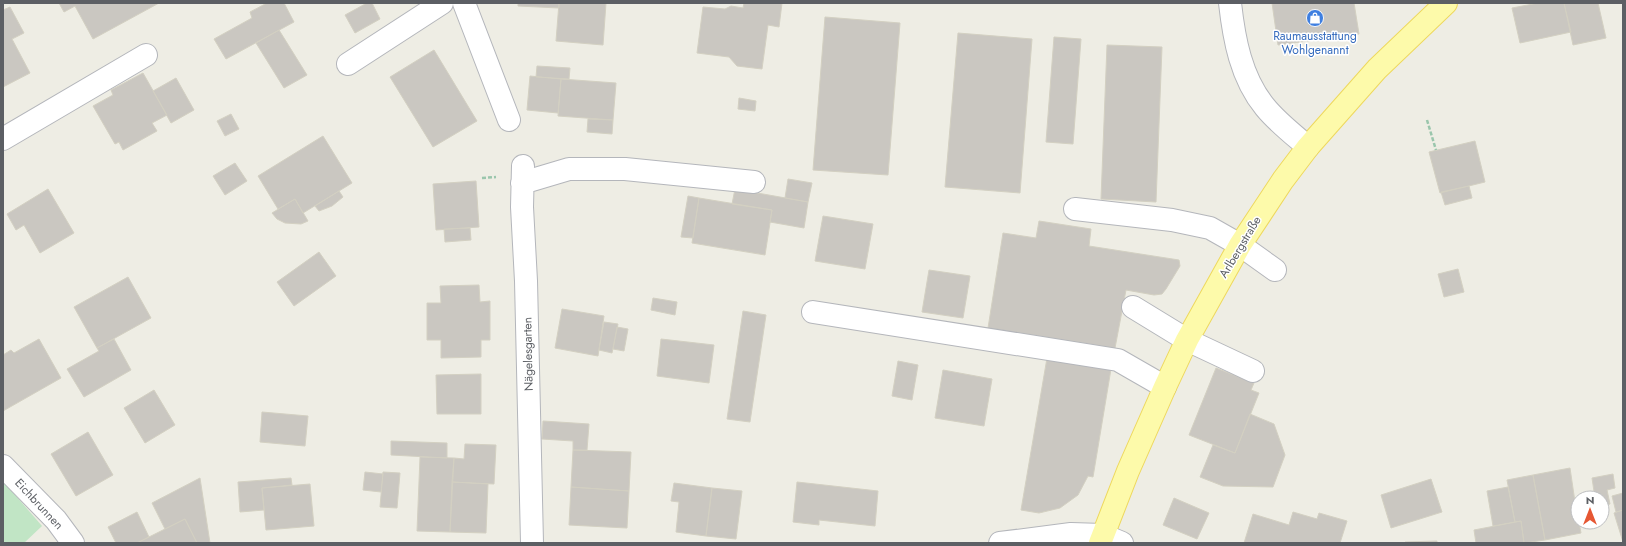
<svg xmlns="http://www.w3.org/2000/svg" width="1626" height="546" viewBox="0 0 1626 546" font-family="Jost,sans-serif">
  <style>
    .green { fill: #c1e5c5 }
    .building { fill: #cac7c1; stroke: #d3d0c2 }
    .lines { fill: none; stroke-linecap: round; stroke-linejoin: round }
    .minor-casing { stroke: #b4b6bb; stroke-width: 24 }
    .major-casing { stroke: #eed85d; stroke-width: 24 }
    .path { stroke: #9ac6ac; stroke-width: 2.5; stroke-dasharray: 4 2; stroke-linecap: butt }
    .minor { stroke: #fff; stroke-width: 22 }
    .major { stroke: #fdfaaa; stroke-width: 22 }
    .labels { text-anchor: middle; stroke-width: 3; stroke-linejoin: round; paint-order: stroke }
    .shop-label { font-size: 12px; fill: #366cbe; stroke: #fff }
    .street-label { font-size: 12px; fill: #5c5f64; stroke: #fff }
  </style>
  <rect width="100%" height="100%" fill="#eeede4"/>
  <path class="green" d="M3 481 42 526 24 543H3Z"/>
  <path class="building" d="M59 3H159L93 39 75 6 64 12Z
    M267 3H284L294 22 226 59 214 39 252 18 250 12Z
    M367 3H372L380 19 355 33 345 15Z
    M518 3H559V8L518 6Z
    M559 3H606L603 45 556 41Z
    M744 3H782L779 27 768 25 762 69 737 66 729 57 697 53 703 7 725 9 731 6 743 8Z
    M1272 3H1354L1359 34 1278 45Z
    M1538 3H1564L1571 32 1520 43 1512 8Z
    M1564 3H1598L1606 38 1573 45Z
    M10 7 24 33 12 39 30 73 3 87V10Z
    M825 17 900 23 888 175 813 170Z
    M279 30 307 75 284 88 256 43Z
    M958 33 1032 39 1020 193 945 187Z
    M1054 37 1081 39 1073 144 1046 142Z
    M1107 45 1162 47 1156 202 1101 199Z
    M434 50 477 121 433 147 390 77Z
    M537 66 570 68 569 79 536 77Z
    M143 73 167 115 152 123 157 131 123 150 119 142 115 144 93 106 113 95 111 90Z
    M530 76 561 79 558 113 527 110Z
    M176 78 194 110 171 123 153 91Z
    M561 79 616 83 613 120 558 116Z
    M739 98 756 101 755 111 738 109Z
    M231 114 239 129 225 136 217 121Z
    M588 119 613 120 612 134 587 132Z
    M323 136 352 183 303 213 295 199 278 209 258 176Z
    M1475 141 1485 182 1440 193 1429 152Z
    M235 163 247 181 225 195 213 176Z
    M788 179 812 183 808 202 785 198Z
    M476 181 479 227 436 230 433 184Z
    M1469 186 1472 198 1445 205 1441 192Z
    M48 189 74 233 40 253 24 225 16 230 7 214Z
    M735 189 808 202 804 228 770 222 772 210 732 204Z
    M339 191 343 197 332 206 319 211 315 206Z
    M688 196 699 198 693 238 681 237Z
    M699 198 772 210 765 255 692 243Z
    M295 199 308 221 301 224 285 223 277 219 272 213Z
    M823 216 873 224 865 269 815 261Z
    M1039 221 1091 229 1089 246 1179 260 1180 266 1166 289 1162 294 1154 295 1126 290 1115 348 988 328 1003 233 1036 238Z
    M470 228 471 240 445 242 444 229Z
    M319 252 336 276 294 306 277 282Z
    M1458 269 1464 292 1444 297 1438 274Z
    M929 270 970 276 963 318 922 312Z
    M128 277 151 318 97 348 74 307Z
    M479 285 480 302 490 301V340H481V357L441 358V340H427V303H441L440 286Z
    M653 298 677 302 675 315 651 310Z
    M562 309 604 316 598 356 555 348Z
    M743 311 766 315 750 422 727 419Z
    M604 322 618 324 612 353 599 350Z
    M617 327 628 329 624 351 613 349Z
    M39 339 61 378 3 411V355L11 350 14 353Z
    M114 339 131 370 84 397 67 369 99 351 97 348Z
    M661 339 714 345 709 383 657 376Z
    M1047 358 1111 369 1093 477 1088 476 1078 495 1060 508 1039 513 1021 510Z
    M898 361 918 365 912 400 892 396Z
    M1216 368 1254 383 1251 390 1259 393 1235 453 1189 435Z
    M943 370 992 379 984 426 935 418Z
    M481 374V414H437L436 375Z
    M154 390 175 425 145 443 124 408Z
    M262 412 308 416 305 446 260 442Z
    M1250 414 1274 424 1285 455 1273 487 1223 486 1200 477 1213 445 1235 453Z
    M543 421 589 424 587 450H573V441L542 439Z
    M88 432 113 475 76 496 51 454Z
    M391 441 447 443V458L391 455Z
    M465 444 496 445 494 484 452 482 454 458 464 459Z
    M573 450 631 452 629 491 571 487Z
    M420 457 454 458 450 532 417 531Z
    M1570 468 1578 522H1579L1581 533 1545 540 1533 475Z
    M365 472 383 474 381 492 363 490Z
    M383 472 400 473 397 508 380 507Z
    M1613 474 1615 488 1607 490 1610 504 1602 506V498H1595L1592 478Z
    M1533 475 1545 540 1524 543 1521 521 1515 522 1507 480Z
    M200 478 210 543H197L185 519 165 529 152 503Z
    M291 478 292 485 262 488 264 510 240 512 238 482Z
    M1431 479 1442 512 1391 528 1381 495Z
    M452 482 488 484 486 533 450 532Z
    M797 482 878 491 875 526 819 520V525L793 522Z
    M674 483 712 488 706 536 676 532 679 502 671 501Z
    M310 484 314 526 266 530 262 488Z
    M571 487 629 491 627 528 569 525Z
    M1508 487 1515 522 1493 526 1487 491Z
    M712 488 742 491 736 539 706 536Z
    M1623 493V510L1616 512 1612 496Z
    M1174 498 1209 513 1197 539 1163 525Z
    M1623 510V542L1614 513Z
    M137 512 149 537 137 543H116L108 527Z
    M1293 512 1317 519 1319 513 1347 521 1340 543H1244L1253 514 1289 525Z
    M185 519 197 543H137Z
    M1521 521 1524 543H1476L1474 530Z
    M1437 541V543H1405V542Z"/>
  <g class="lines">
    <g class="minor-casing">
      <path id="minor" d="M464 3 509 120
        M1230 3C1234 39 1241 78 1265 107 1277 122 1294 135 1308 147
        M348 64 442 3
        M3 139 146 55
        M523 166 522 207 526 281 532 543
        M522 183 569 169H625L754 182
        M1075 209 1172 220 1210 228 1240 245 1275 270
        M1133 307 1187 340 1253 371
        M813 312 1118 360 1165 387
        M3 466 56 520 73 543
        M1000 543 1071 534 1103 535 1122 543"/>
    </g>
    <g class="major-casing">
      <path id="major" d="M1100 543 1128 471 1165 387 1187 340 1240 245 1283 180 1308 147 1377 69 1446 3"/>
    </g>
    <path class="path" d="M1427 120 1436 150
      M482 178 496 177"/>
    <use href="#minor" class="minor"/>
    <use href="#major" class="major"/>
  </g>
  <defs>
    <g id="shop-disc" transform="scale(0.9)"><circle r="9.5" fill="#3f7fe0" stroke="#fff"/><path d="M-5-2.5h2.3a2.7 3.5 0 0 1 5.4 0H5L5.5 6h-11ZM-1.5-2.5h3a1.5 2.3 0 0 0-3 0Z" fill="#fff"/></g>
  </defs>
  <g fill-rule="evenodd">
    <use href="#shop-disc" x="1315" y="18"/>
  </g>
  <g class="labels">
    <g class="shop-label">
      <text x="1315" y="40">Raumausstattung<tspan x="1315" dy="14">Wohlgenannt</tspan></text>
    </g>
    <g class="street-label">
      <text transform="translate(1240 247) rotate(-59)" y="4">Arlbergstraße</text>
      <text transform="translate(528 354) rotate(-91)" y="4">Nägelesgarten</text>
      <text transform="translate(39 504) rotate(47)" y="4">Eichbrunnen</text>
    </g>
  </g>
  <rect width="1626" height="546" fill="none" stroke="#5c5f64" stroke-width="8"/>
  <g transform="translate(1590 510)"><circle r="19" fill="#ffffff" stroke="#bebfc1"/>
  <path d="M0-3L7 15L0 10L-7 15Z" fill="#e65733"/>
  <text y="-6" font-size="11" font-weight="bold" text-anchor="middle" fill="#5c5f64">N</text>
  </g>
</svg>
